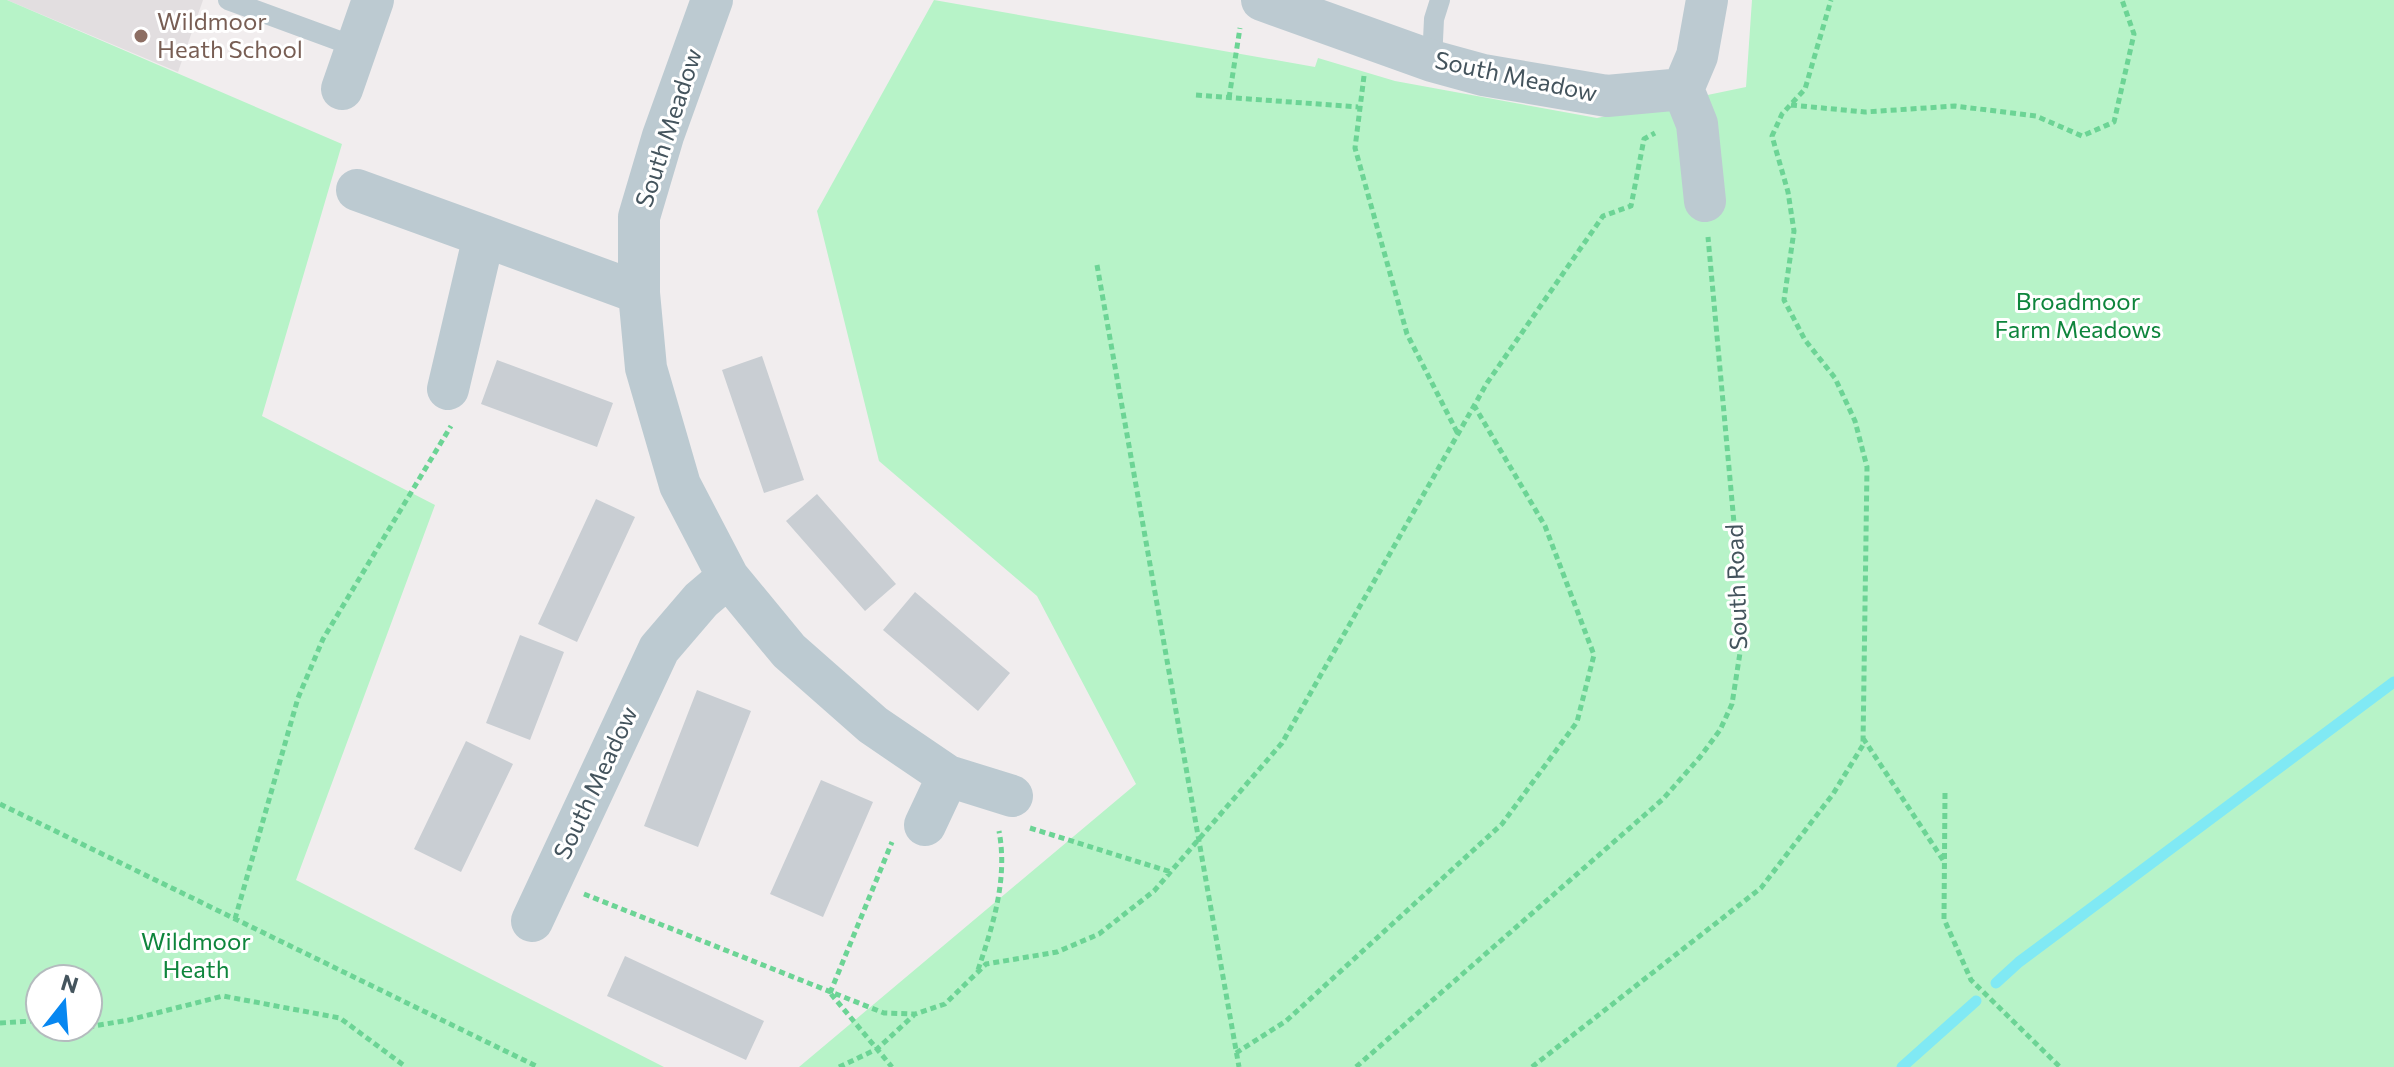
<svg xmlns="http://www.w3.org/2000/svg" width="2394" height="1067" viewBox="0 0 2394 1067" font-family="Commissioner,sans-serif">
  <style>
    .education { fill: #e2dee0 }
    .green { fill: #b7f3c8; fill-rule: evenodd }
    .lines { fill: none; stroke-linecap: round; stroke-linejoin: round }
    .stream { stroke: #80e9f4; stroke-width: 11 }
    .building { fill: #c9ced3 }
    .path { stroke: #6cd495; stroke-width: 5; stroke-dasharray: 6 4; stroke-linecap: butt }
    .lane { stroke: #bccad1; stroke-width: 20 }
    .street { stroke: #bccad1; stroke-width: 42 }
    .education-dot { fill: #8d6e63; stroke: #fff; stroke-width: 3 }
    .labels { text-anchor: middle; stroke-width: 6; stroke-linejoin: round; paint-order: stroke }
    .education-label { font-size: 24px; fill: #785e54; stroke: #fff; text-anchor: start }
    .street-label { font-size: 24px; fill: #44545d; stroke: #fff }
    .park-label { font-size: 24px; fill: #0e853c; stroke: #fff }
  </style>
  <rect width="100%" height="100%" fill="#f1edee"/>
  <path class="education" d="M7 0H203L178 72Z"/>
  <path class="green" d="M0 0H7L342 144 262 416 435 505 296 880 664 1067H0ZM40 979H88V1027H40Z
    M934 0 1315 67 1318 58 1395 81 1597 118 1746 87 1752 0H2394V1067H799L1136 784 1037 596 879 461 817 211Z"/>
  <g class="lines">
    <path class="stream" d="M1996 983 2019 962 2394 682
      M1902 1067 1976 1001"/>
  </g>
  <path class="building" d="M762 356 804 480 764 493 722 370Z
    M497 360 613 403 597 447 481 404Z
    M817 494 896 584 865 611 786 521Z
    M596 499 635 517 577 642 538 624Z
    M915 592 1010 673 978 711 883 630Z
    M520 635 564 652 530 740 486 723Z
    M697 690 751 711 698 847 644 826Z
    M466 741 513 764 461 872 414 849Z
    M821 780 873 802 823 917 770 894Z
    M625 956 764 1021 746 1060 607 996Z"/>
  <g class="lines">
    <path class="path" d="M1364 76 1355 148 1407 334 1458 434
      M1196 95 1358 107
      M1229 98 1240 28
      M1791 105 1865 112 1955 106 2036 116 2082 136 2114 122 2134 34 2122 0
      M1097 265 1239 1067
      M1863 738 1943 860
      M1945 793 1944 919 1971 980 2060 1067
      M0 804 538 1067
      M1030 828 1171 872
      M584 894 884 1013 915 1014 945 1004 986 964 1057 952 1099 934 1154 891 1282 743 1487 383 1603 216 1631 206 1644 139 1655 133
      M235 919 298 698 323 639 451 426
      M978 970C993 925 1008 879 999 831
      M830 993 892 842
      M831 994 892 1067
      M0 1023 32 1021 40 1026
      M42 1027 52 1033 87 1027
      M88 1027 129 1020 223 996 340 1018 406 1067
      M1236 1053 1286 1021 1502 824 1577 722 1594 655 1545 526 1475 407
      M839 1067 877 1049 914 1015
      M1356 1067 1663 799 1700 757 1720 730 1732 704 1742 640 1740 589 1708 237
      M1532 1067 1761 888 1833 794 1863 745 1867 467 1855 421 1835 378 1805 340 1784 300 1794 231 1788 192 1772 136 1782 114 1805 89 1831 0"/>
    <path class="lane" d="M228 0 356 47
      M1432 61 1434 19 1440 0"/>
    <path class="street" d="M712 0 663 136 639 217V293L646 368 680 485 728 577 789 651 873 725 948 776 925 825
      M1262 0 1432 61 1483 75 1607 96 1683 89
      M342 89 373 0
      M357 190 484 236
      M1705 201 1697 124 1683 89 1697 56 1707 0
      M448 389 484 236 639 293
      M948 776 1012 796
      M532 921 659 649 701 600 728 577"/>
  </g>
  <circle class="education-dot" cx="141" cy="36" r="8"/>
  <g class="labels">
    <g class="education-label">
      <text x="157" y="30">Wildmoor<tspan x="157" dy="28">Heath School</tspan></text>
    </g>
    <g class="street-label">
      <text transform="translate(1516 77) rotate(12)" y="8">South Meadow</text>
      <text transform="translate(669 128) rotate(-72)" y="8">South Meadow</text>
      <text transform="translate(1737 587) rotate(-92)" y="8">South Road</text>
      <text transform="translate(596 783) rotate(-65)" y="8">South Meadow</text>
    </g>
    <g class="park-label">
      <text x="2078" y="310">Broadmoor<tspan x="2078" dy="28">Farm Meadows</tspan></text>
      <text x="196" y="950">Wildmoor<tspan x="196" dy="28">Heath</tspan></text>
    </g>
  </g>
  <g transform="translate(64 1003) rotate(17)"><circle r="38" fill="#ffffff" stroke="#b4bbbe" stroke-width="2"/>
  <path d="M0-6L14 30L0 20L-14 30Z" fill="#0787f1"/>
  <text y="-12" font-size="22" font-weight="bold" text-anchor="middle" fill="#44545d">N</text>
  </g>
</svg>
